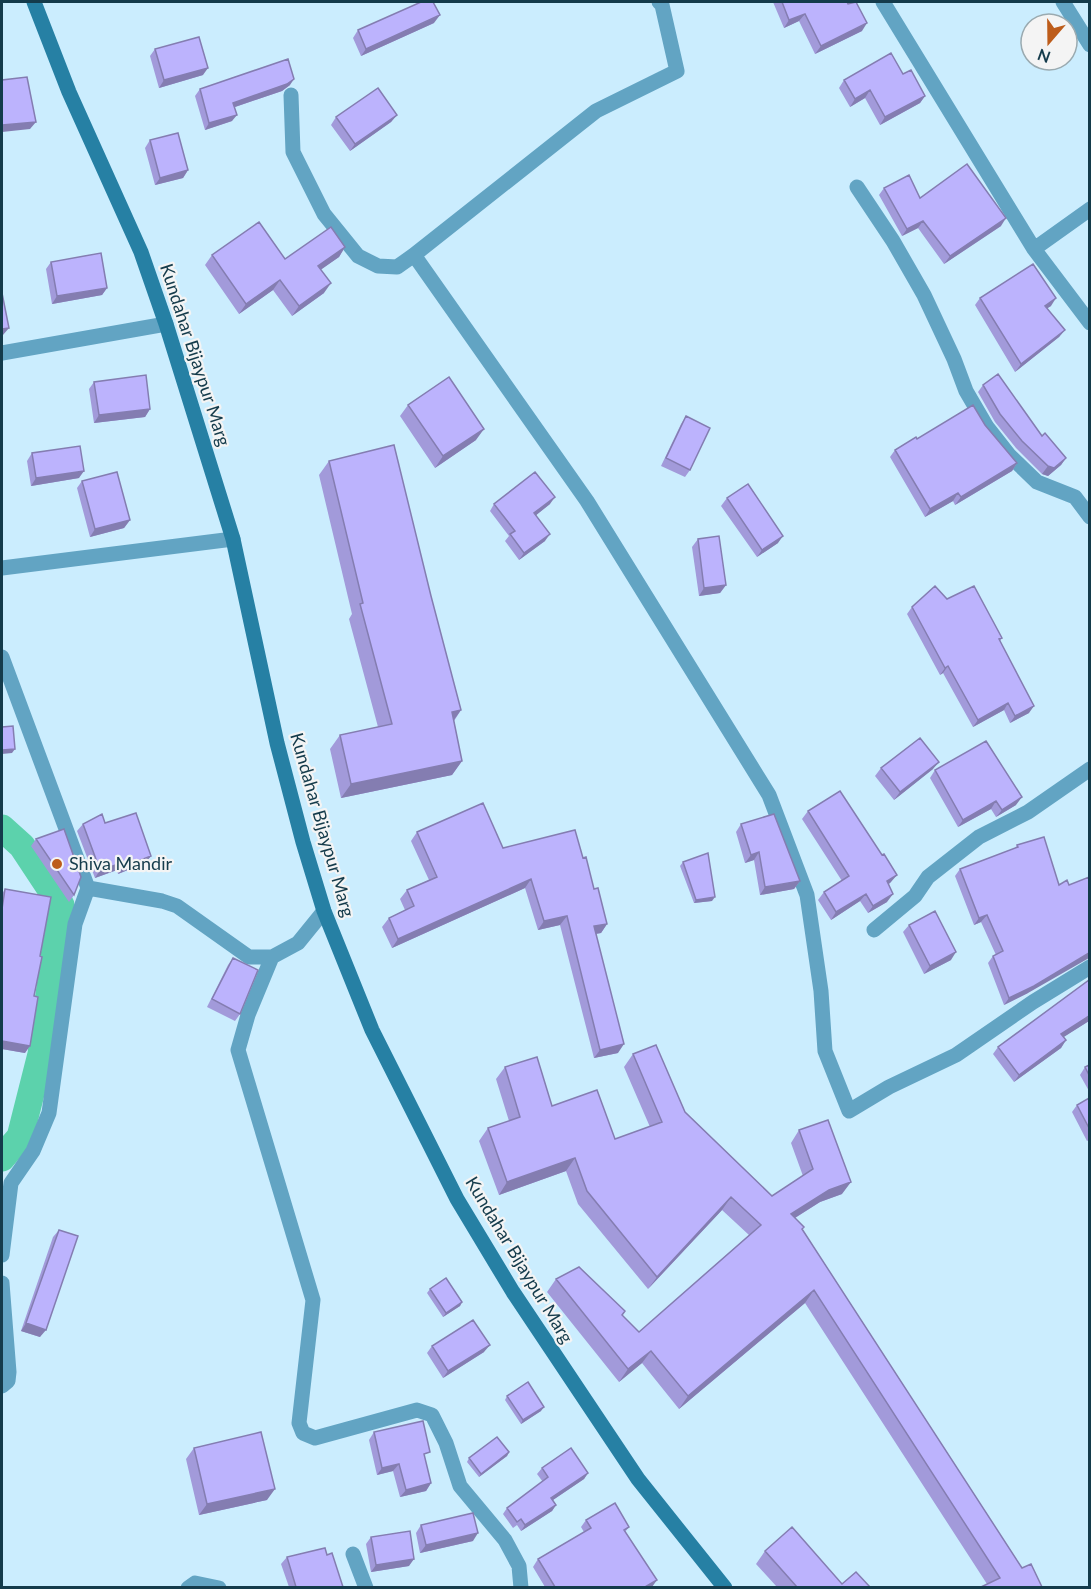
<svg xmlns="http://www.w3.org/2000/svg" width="1091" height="1589" viewBox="0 0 1091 1589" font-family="Lato,sans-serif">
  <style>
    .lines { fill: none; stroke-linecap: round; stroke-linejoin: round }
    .canal { stroke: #5cd2ac; stroke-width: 27 }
    .minor { stroke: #62a4c3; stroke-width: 15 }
    .secondary { stroke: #2680a4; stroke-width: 15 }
    .wall { fill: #a29ada }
    .shaded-wall { fill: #847db1 }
    .building { fill: #bcb3fd; stroke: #847db1; stroke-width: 1.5 }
    .poi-dot { fill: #bd5c1a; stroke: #f4f4f4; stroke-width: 2 }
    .labels { text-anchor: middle; stroke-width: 4.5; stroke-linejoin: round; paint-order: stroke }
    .street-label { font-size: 18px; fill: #143b4b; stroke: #f4f4f4 }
    .poi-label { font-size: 18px; fill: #143b4b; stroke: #f4f4f4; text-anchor: start }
  </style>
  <rect width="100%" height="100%" fill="#cbedfe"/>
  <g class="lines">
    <path class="canal" d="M2 828 22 846 61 905 41 1054 20 1137 2 1158"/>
    <path class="minor" d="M659 2 662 5 677 71 596 111 414 255 587 501 769 795 807 895 821 991 825 1051 849 1111 889 1087 956 1055 1033 1002 1090 967
      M883 2 1034 249 1090 323
      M1063 2 1090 45
      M291 95 293 152 324 214 358 256 378 266 397 267 414 255
      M857 187 893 241 924 295 954 359 966 391 987 427 1009 455 1037 482 1075 497 1090 517
      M1034 249 1090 209
      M2 353 166 324
      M2 568 233 539
      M2 657 88 888 75 924 49 1113 33 1151 11 1183 2 1255
      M88 888 162 901 177 906 249 957H272L298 943 324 911
      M874 930 915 896 928 877 979 837 1028 812 1090 769
      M272 957 248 1015 238 1050 313 1300 299 1423 303 1433 315 1438 417 1410 432 1415 446 1443 460 1486 505 1540 519 1566 521 1588
      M2 1283 9 1372 8 1381 2 1386
      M353 1554 366 1588
      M188 1588 195 1583 219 1588"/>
    <path class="secondary" d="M34 2 69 92 141 252 166 324 233 539 277 743 303 842 324 911 372 1030 457 1199 513 1292 638 1479 725 1588"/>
  </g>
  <path class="wall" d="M773 2H847L862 31 815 54 799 21 784 28Z
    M434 23 361 56 353 38 358 30Z
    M155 49 203 75 159 88 150 56Z
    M903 74 925 96 920 103 880 125 865 98 850 107 839 88 844 80Z
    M290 85 282 91 235 107 232 121 205 130 195 96 200 89Z
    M397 115 391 122 350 151 331 125 336 117Z
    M150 140 188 170 183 178 155 185 145 148Z
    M884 188 920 198 1001 226 944 264 918 228 902 236 879 195Z
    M345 247 339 257 321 269 324 293 292 316 273 290 239 314 205 265 212 255 285 259Z
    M51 262 107 288 102 295 52 304 46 269Z
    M980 298 1051 306 1047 308 1065 330 1059 337 1015 372 975 305Z
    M94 382 150 409 145 417 94 423 89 389Z
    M983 385 1066 458 1061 465 1048 476 1042 474 1016 448 995 422 978 392Z
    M408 405 476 440 435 468 400 416Z
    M686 416 690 470 685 477 661 466 681 424Z
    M985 425 1017 463 1012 471 955 505 953 501 925 517 890 457 895 450 917 439Z
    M32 453 79 478 31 486 27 461Z
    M329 461 431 596 461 710 454 721 462 761 452 775 341 798 330 749 340 735 378 727 349 619 352 614 319 475Z
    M82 481 130 520 124 528 90 537 77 488Z
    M727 498 778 543 757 557 721 506Z
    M494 504H550L536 515 545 541 519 560 505 541 509 536 490 511Z
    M698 539 726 585 720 593 699 596 692 547Z
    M947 599 1002 638 1000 641 1029 713 1010 723 1004 710 973 727 943 673 940 675 907 614 912 607Z
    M881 768 933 769 894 800 875 776Z
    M935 770 1016 805 996 817 991 809 958 827 930 778Z
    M808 811 891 882 888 885 887 902 868 913 860 901 831 920 818 900 824 892 842 881 802 819Z
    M105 823 151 856 145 863 118 874 117 870 95 878 77 831 83 824Z
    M741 824 800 881 794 889 760 895 754 860 745 863 736 832Z
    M417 832 503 848 583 858 607 924 601 933 596 934 618 1053 594 1058 560 925 538 930 525 888 392 948 382 927 389 918 405 910 400 899 407 890 429 880 411 841Z
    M36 839 74 895 69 902 31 846Z
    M1017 845 1028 993 1004 1005 988 963 993 956 996 955 981 922 974 925 955 876 960 869 1015 848Z
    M683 862 712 901 694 903 680 866Z
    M5 889 40 956 25 1053 2 1049V894Z
    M909 925 951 960 924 974 903 932Z
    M233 958 240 1014 235 1021 207 1007 228 965Z
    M1089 980V1021L1063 1037 1066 1040 1061 1048 1014 1082 993 1054 998 1047Z
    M633 1054 685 1112 772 1196 803 1176 791 1143 799 1130 842 1194 820 1202 795 1218 1022 1568 987 1584 805 1303 679 1409 642 1363 619 1382 547 1292 556 1279 625 1311 622 1315 639 1332 749 1235 722 1210 648 1289 578 1204 566 1171 499 1195 479 1141 488 1128 509 1121 496 1079 505 1067 552 1106 615 1139 650 1127 624 1067Z
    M1089 1065V1091L1080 1075 1085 1067Z
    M1089 1098V1140L1087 1141 1072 1112 1077 1105Z
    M59 1230 40 1337 21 1331 53 1237Z
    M430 1289 462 1302 460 1306 443 1317 427 1293Z
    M432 1346 484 1352 443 1378 427 1353Z
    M507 1396 541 1411 521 1424 505 1400Z
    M374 1432 425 1458 431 1483 426 1491 400 1497 393 1471 377 1475 369 1440Z
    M194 1448 267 1500 199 1515 186 1459Z
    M509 1452 507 1456 479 1477 467 1462 469 1458Z
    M542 1468 588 1473 584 1479 553 1500 556 1505 552 1511 521 1531 517 1525 513 1528 503 1514 507 1508 543 1482 537 1474Z
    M586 1520 629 1527 625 1532 652 1587H545L533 1567 538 1559 584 1532 581 1527Z
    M421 1525 473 1541 420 1553 416 1533Z
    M371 1537 409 1566 371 1572 366 1544Z
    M765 1551 842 1584 870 1587H777L756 1564Z
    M327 1555 343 1587H289L281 1564 287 1557Z"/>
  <path class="shaded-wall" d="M805 14 799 21 784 28 789 20Z
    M440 15 434 23 361 56 366 49Z
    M867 23 862 31 815 54 821 46Z
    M208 68 203 75 159 88 164 80Z
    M294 79 290 85 282 91 229 109 233 103Z
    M870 90 865 98 850 107 855 99Z
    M925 96 920 103 880 125 885 117Z
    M237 115 232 121 205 130 209 123Z
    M397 115 391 122 350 151 355 144Z
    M36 122 30 129 2 132V125Z
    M188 170 183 178 155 185 160 178Z
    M1006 218 1001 226 944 264 950 256Z
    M923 221 918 228 902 236 907 229Z
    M345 247 339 257 312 276 318 266Z
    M280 280 273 290 239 314 246 304Z
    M331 283 324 293 292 316 299 306Z
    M107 288 102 295 52 304 57 296Z
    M1056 298 1051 306 1040 313 1045 306Z
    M9 328 3 335 2 336V329Z
    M1065 330 1059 337 1015 372 1021 364Z
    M150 409 145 417 94 423 99 415Z
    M484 429 476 440 435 468 443 456Z
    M1066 458 1061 465 1048 476 1042 474 1048 466Z
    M1017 463 1012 471 955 505 961 497Z
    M84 471 79 478 31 486 36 478Z
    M958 493 953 501 925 517 930 509Z
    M555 497 550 504 530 520 534 513Z
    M130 520 124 528 90 537 95 529Z
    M550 534 545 541 519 560 524 553Z
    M783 536 778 543 757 557 762 550Z
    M726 585 720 593 699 596 704 588Z
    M948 666 943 673 940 675 945 668Z
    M1008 703 1004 710 973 727 978 720Z
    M1034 706 1029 713 1010 723 1015 716Z
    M461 710 451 724 452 712Z
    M15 749 12 753 2 754V750Z
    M462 761 452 775 341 798 351 784Z
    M939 762 933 769 894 800 900 792Z
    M1022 797 1016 805 996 817 1002 810Z
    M996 801 991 809 958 827 963 820Z
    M759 852 754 860 745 863 751 855Z
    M151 856 145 863 118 874 123 867Z
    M122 863 117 870 95 878 100 870Z
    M897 875 891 882 881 889 887 881Z
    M531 879 525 888 392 948 398 939Z
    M800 881 794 889 760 895 765 887Z
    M866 894 860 901 831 920 836 912Z
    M893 894 887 902 868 913 873 906Z
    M715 897 712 901 694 903 696 900Z
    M987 915 981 922 974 925 979 918Z
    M567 916 560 925 538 930 544 921Z
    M607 924 601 933 588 935 594 926Z
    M956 952 951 960 924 974 930 966Z
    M1089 953V958L1028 993 1004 1005 1009 998Z
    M1089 1016V1021L1056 1042 1061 1034Z
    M1066 1040 1061 1048 1014 1082 1019 1075Z
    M2 1041 30 1046 25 1053 2 1049Z
    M624 1044 618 1053 594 1058 600 1050Z
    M575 1158 566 1171 499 1195 507 1182Z
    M851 1182 842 1194 820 1202 782 1226 791 1214 829 1190Z
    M731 1197 722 1210 648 1289 657 1277Z
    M814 1290 805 1303 679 1409 688 1396Z
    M462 1302 460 1306 443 1317 446 1313Z
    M26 1323 46 1330 40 1337 21 1331Z
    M490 1345 484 1352 443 1378 448 1371Z
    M651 1351 642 1363 619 1382 628 1369Z
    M544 1407 541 1411 521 1424 523 1420Z
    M509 1452 507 1456 479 1477 481 1474Z
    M399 1464 393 1471 377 1475 382 1468Z
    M588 1473 584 1479 547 1504 551 1498Z
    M431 1483 426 1491 400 1497 406 1490Z
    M275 1489 267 1500 199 1515 207 1504Z
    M556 1505 552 1511 521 1531 525 1525Z
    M478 1533 473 1541 420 1553 426 1545Z
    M414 1559 409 1566 371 1572 376 1565Z
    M657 1580 652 1587H645Z"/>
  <path class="building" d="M421 2H433L440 15 366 49 358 30Z
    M782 2H847L848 4 856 2 867 23 821 46 805 14 789 20Z
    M199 37 208 68 164 80 155 49Z
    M891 53 903 74 911 70 925 96 885 117 870 90 855 99 844 80Z
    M288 59 294 79 287 84 233 103 237 115 209 123 200 89Z
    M27 77 36 122 2 125V80Z
    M378 88 397 115 355 144 336 117Z
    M178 133 188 170 160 178 150 140Z
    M967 164 1006 218 950 256 923 221 907 229 884 188 909 175 920 198Z
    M259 222 285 259 331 227 345 247 318 266 331 283 299 306 280 280 246 304 212 255Z
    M101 253 107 288 57 296 51 262Z
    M1033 264 1056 298 1045 306 1065 330 1021 364 980 298Z
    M2 293 9 328 2 329Z
    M998 374 1042 436 1045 433 1066 458 1054 468 1048 466 1022 441 1000 414 983 385Z
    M146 375 150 409 99 415 94 382Z
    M449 377 484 429 443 456 408 405Z
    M973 405 985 425 1017 463 961 497 958 493 930 509 895 450 916 437 917 439Z
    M686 416 710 428 690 470 666 458Z
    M394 445 431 596 461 710 452 712 462 761 351 784 340 735 392 724 360 604 363 603 329 461Z
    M80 446 84 471 36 478 32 453Z
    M117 472 130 520 95 529 82 481Z
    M535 472 555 497 534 513 550 534 524 553 510 534 515 531 494 504Z
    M748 484 783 536 762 550 727 498Z
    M719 536 726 585 704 588 698 539Z
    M935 586 947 599 974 586 1002 638 999 639 1034 706 1015 716 1008 703 978 720 948 666 945 668 912 607Z
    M13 726 15 749 2 750V727Z
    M920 738 939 762 900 792 881 768Z
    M986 741 1022 797 1002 810 996 801 963 820 935 770Z
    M840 791 882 855 884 854 897 875 887 881 893 894 873 906 866 894 836 912 824 892 849 876 808 811Z
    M483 803 503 848 575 830 583 858 586 857 594 889 598 888 607 924 594 926 624 1044 600 1050 567 916 544 921 531 879 398 939 389 918 414 906 407 890 437 877 417 832Z
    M136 813 151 856 123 867 122 863 100 870 83 824 102 814 105 823Z
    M774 814 800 881 765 887 759 852 751 855 741 824Z
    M64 829 81 877 74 895 36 839Z
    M1044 837 1059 885 1067 880 1069 885 1089 877V953L1034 986 1009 998 993 956 1003 951 987 915 979 918 960 869 1018 847 1017 845Z
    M708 853 715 897 696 900 683 862Z
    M5 889 51 897 40 956 42 957 34 996 38 997 30 1046 2 1041V909Z
    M935 911 956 952 930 966 909 925Z
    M233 958 258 970 240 1014 212 999Z
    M1089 980V1016L1061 1034 1066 1040 1019 1075 998 1047Z
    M656 1045 685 1112 772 1196 813 1169 799 1130 828 1120 851 1182 829 1190 791 1214 804 1227 802 1229 1022 1568 1031 1564 1042 1587H981L1000 1578 814 1290 688 1396 651 1351 628 1369 556 1279 579 1267 625 1311 622 1315 639 1332 761 1225 731 1197 657 1277 587 1191 575 1158 507 1182 488 1128 520 1117 505 1067 537 1057 552 1106 597 1090 615 1139 662 1122 633 1054Z
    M1089 1065V1075L1085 1067Z
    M1089 1098V1128L1077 1105Z
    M59 1230 78 1236 46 1330 26 1323Z
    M446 1278 462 1302 446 1313 430 1289Z
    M473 1320 490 1345 448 1371 432 1346Z
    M528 1382 544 1407 523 1420 507 1396Z
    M423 1421 430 1452 424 1454 431 1483 406 1490 399 1464 382 1468 374 1432Z
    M261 1432 275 1489 207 1504 194 1448Z
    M497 1437 509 1452 481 1474 469 1458Z
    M571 1448 588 1473 551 1498 556 1505 525 1525 521 1519 517 1522 507 1508 548 1477 542 1468Z
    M615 1503 629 1527 624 1530 657 1580 645 1587H555L538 1559 591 1528 586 1520Z
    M473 1513 478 1533 426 1545 421 1525Z
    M792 1527 842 1584 856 1572 870 1587H797L765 1551Z
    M410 1531 414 1559 376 1565 371 1537Z
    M325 1548 327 1555 332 1553 343 1587H296L287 1557Z"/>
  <circle class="poi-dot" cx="57" cy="864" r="6"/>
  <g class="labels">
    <g class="street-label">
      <text transform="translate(195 355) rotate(72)" y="6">Kundahar Bijaypur Marg</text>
      <text transform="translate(322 825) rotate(74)" y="6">Kundahar Bijaypur Marg</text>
      <text transform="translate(519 1260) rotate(59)" y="6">Kundahar Bijaypur Marg</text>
    </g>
    <g class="poi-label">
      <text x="69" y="870">Shiva Mandir</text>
    </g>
  </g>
  <rect width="1091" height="1589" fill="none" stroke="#143b4b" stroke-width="6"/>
  <g transform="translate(1049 42) rotate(200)"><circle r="28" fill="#f4f4f4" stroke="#9aaab0" stroke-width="1.5"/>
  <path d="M0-4.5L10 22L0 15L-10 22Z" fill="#bd5c1a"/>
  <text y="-9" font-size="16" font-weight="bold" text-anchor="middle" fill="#143b4b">N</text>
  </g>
</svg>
